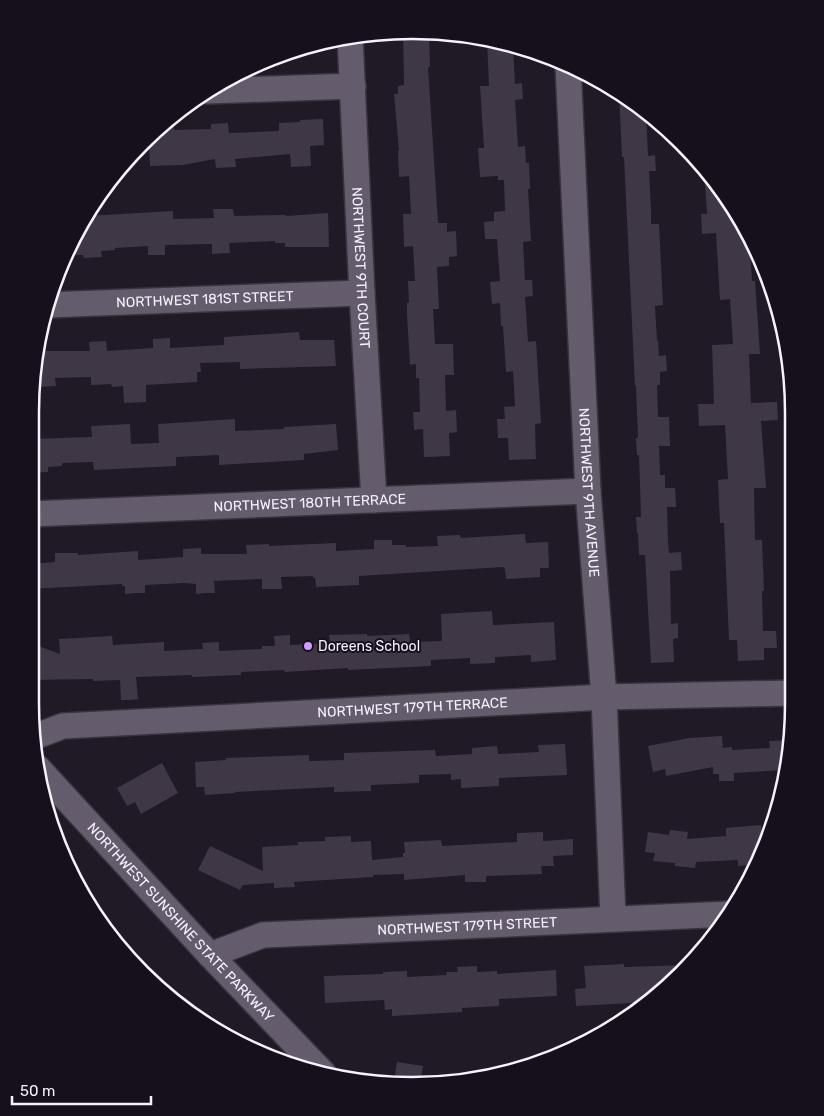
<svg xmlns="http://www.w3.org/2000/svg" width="824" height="1116" viewBox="0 0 824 1116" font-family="Rubik,sans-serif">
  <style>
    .building { fill: #3f3746 }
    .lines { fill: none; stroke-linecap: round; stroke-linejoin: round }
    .minor-casing { stroke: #38343e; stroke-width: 28 }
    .minor { stroke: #645c6c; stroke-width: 25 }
    .poi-dot { fill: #d19dfe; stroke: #16101c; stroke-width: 2 }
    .labels { text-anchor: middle; stroke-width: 4; stroke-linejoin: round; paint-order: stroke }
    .street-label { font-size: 14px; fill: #f6f1fb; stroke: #16101c }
    .poi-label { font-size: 14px; fill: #f6f1fb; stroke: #16101c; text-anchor: start }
    .rim { fill: none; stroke: #f6f1fb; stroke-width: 2.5 }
  </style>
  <rect width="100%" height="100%" fill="#201926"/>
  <path class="building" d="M403 31 429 32 430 67H428L438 223H447V232L456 231 457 256 449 257V266L437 267 439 309H433L435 344H453L454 375H445L446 411 456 410 457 432 449 433 450 456 424 457 423 429 414 430 413 412H420L419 378H416V364L410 365 407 314V303L409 302 408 281H415L413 246 404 247 403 214H411L409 176 399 177 398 151 399 150 394 94H398V86L404 85Z
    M487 39 513 45 515 84 522 83 523 99 515 100 518 147 525 146 526 163H529L530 189H528L531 241 523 242 525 280H532L533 296 525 297 528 342 536 341 541 423 535 424 536 459 509 460 508 438H498L497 419H505L504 407 515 406 513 371 506 372 503 326H501L500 303 492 304 490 282 500 281 497 239H485L484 222 494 221V212L505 211 504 180H498V176L480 177 478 148H484L480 86H489Z
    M619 92 646 112 648 156 655 155 656 171H649L651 209V224H659L663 305 655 306 657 341H658L659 356 666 355 667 371 660 372V385H657L658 417H669L670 446H659L660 475H665V488H675L676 507H667L668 542 669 553 681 552 682 570 670 571 671 624 678 623V638L673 639 674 662 651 663 645 555H639L638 533H637L636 517H641L639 455H637L636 438H638L636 386H635L624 157H622Z
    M173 116 174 130 211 129V124L228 123 229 133 279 131V123L300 122V120L323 119 324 145 310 146 311 166 291 167 290 154 235 159 236 167 216 168 215 159 183 165 150 166 149 142Z
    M704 168 715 180 755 249H750L752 281H755L760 354H749L751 403 777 402 778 420 761 421 766 488H754L755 540H762L764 591H762L763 631H776L777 648H764V660L738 661 737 640H729L724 523H720L718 480 728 479 725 425 699 426 698 404H714L712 345 733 344 730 299 720 300 716 233 702 234 701 214H707Z
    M213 209H233L234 216 286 215V216L328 213 329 247H285V243H275V241L229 243 230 253 212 254V244L165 245V255H148V246L115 248V250L101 251 102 257 84 258 83 255H69L87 216 173 211V219L214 218Z
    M299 332 300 340H334L336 366 240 369V362L200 363 201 372H197V382L146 385V402L124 403 123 386 112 387 111 384 91 385V377L55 378 56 386 38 387V380H32L37 351H90L89 342 106 341 107 351 153 348V339L170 338V348L224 345V337Z
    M235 419V431L284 429V427L336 424 338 450 304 454V460L219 465V455L176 457V466L94 470 93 462 62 463V466L48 467V472L31 473V439L92 437 91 426 130 424 131 444 159 443 158 424Z
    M525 534 526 543 548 542 549 568H540V577L506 579 505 569 503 567 359 576V585L316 587 315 577 313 578V576L281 577 282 589H262V579L214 581 215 593H205L196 594V584L184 583 145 585V593H135L125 594V586H122V584L30 589V564L55 562V553H78V555L138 551V560L183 557V549L201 548V554H247L246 545 269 544V546L336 543V551L374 549V540H392V545H406V547L438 546 437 536 460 535 461 538Z
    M492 611 493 625 554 622 556 660 531 662V655L495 657V663L470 664V658L431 660V666L348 670V668L285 672 284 670 241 672V675L192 677V675L136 677 138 699 129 700H121L120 680 93 681V679L30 680V643L60 654 59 639 112 636 113 645 164 642V651L203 649 202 643 219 642V651L262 649V646H275L274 636 290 635V645L330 643 329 635 367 634V636L409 634 410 642 442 641 441 614Z
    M722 736 723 748 732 747V750L770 748 769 741 791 740 785 770 734 773V781H719V774H713V767L666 776 665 769 653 772 648 746 689 738Z
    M565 744 567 775 499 778V786L461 788V779L451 780V774L419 775V783L371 785V791L334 792V787L235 792V793L205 795 204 787H196L195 762 226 760 225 758 309 755V761L344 760V753L435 750 436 756 472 754V748L497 746 498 754 539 752 538 745Z
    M162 763 178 793 141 814 135 802 127 806 117 788Z
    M761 825 763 851 757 864 738 866V860L696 862 695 868 675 866V863L653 861 655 853 645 852 648 832 669 835 670 830 688 832 687 839 726 836V828Z
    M543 832V841L573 839V855L553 856 554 866H541L542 874 486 876V882H465V875L404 880V874L373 875V877L294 882 295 887 274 888V883L243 885 240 890 198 870 210 846 263 871 262 847 298 845V842L325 841V837L351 836V842L371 841 372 860 403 857V853H405L404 842 441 840 442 846 517 842V833Z
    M624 964V967L690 965 650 1002 576 1006 575 989 586 988 584 966Z
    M477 966V972L497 971V974L556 970 557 996 499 999V1006L462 1008V1012L392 1016V1009L385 1010 384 1000 325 1003 324 976 383 974V972L407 971V977L447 975 446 972H458L457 967Z
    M397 1062 423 1066 420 1084 394 1082Z"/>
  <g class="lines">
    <g class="minor-casing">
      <g id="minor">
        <path id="s1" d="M350 37 362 293 374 500"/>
        <path id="s2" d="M568 65 588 491 604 697 613 918"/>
        <path d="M208 91 353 86"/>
        <path id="s3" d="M47 305 362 293"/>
        <path id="s4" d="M30 514 588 491"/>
        <path id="s5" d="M34 737 63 726 604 697 793 693"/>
        <path id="s6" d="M38 768 210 955 324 1074"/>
        <path id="s7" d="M210 955 263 935 729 914"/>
      </g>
    </g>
    <use href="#minor" class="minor"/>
  </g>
  <circle class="poi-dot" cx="308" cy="646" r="5"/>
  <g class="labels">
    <g class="street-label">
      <text dy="5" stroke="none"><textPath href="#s1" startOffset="231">NORTHWEST 9TH COURT</textPath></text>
      <text dy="5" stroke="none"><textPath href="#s3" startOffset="158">NORTHWEST 181ST STREET</textPath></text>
      <text dy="5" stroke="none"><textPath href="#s2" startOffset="428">NORTHWEST 9TH AVENUE</textPath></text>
      <text dy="5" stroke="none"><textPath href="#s4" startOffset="280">NORTHWEST 180TH TERRACE</textPath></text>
      <text dy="5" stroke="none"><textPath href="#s5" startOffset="381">NORTHWEST 179TH TERRACE</textPath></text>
      <text dy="5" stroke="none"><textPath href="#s6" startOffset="210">NORTHWEST SUNSHINE STATE PARKWAY</textPath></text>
      <text dy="5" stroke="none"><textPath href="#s7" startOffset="261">NORTHWEST 179TH STREET</textPath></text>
    </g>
    <g class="poi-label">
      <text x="318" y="651">Doreens School</text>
    </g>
  </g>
  <path d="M0 0H824V1116H0ZM412 39H412A373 373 0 0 1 785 412V704A373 373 0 0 1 412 1077H412A373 373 0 0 1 39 704V412A373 373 0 0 1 412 39Z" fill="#16101c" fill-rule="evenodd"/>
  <path class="rim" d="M412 39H412A373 373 0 0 1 785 412V704A373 373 0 0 1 412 1077H412A373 373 0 0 1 39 704V412A373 373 0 0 1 412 39Z"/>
  <path d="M12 1096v8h139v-8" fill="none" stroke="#f6f1fb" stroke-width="2.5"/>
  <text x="20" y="1096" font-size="15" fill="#f6f1fb" stroke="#16101c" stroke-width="4" paint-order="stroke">50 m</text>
</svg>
